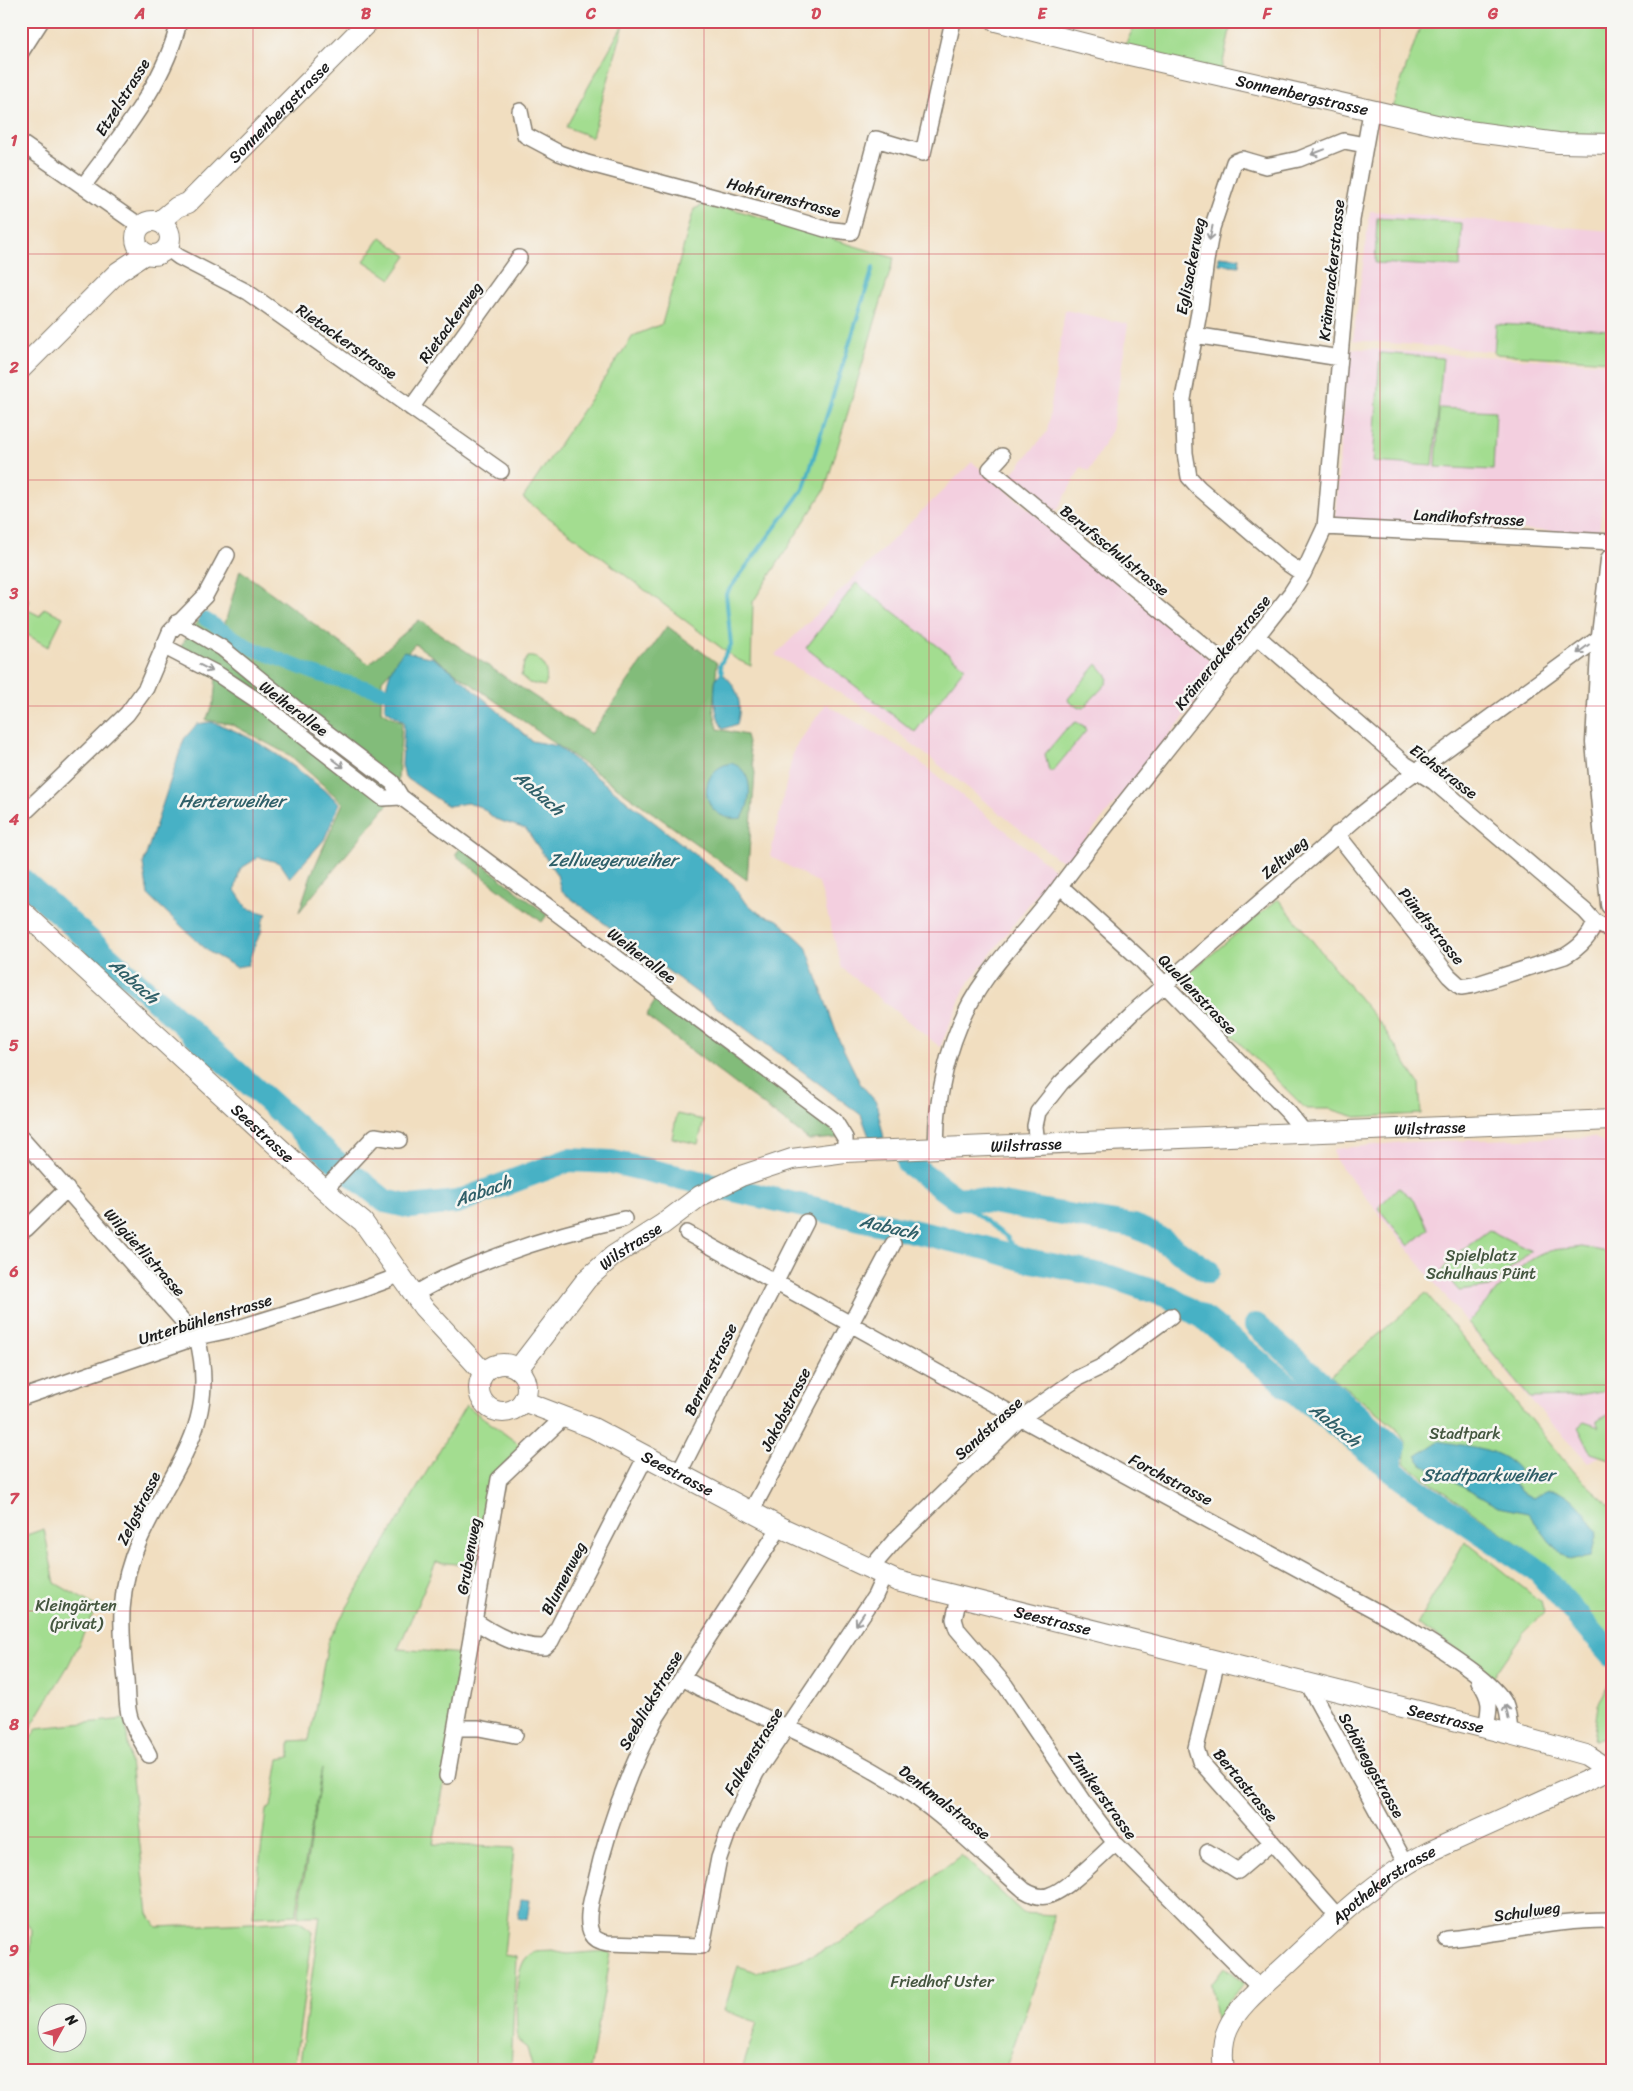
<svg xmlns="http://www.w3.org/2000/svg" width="1633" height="2091" viewBox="0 0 1633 2091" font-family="Sriracha,sans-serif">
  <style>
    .built { fill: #f3cfdf }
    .green { fill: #a3dd90; stroke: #607c56; fill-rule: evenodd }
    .forest { fill: #82bc7a; stroke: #4f6c4b }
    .water { fill: #47b1c5; stroke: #326670 }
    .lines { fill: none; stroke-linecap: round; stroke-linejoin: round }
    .stream { stroke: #47b1c5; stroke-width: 4 }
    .canal { stroke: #47b1c5; stroke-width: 14 }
    .river { stroke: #47b1c5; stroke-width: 24 }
    .minor-casing { stroke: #867d6e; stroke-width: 18 }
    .tertiary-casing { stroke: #867d6e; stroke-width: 22 }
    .secondary-casing { stroke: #867d6e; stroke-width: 25 }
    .minor { stroke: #fff; stroke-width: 15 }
    .tertiary { stroke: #fff; stroke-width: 20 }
    .secondary { stroke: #fff; stroke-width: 22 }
    .oneway { stroke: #999 }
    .grid { fill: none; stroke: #d1495b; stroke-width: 1; stroke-opacity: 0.55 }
    .labels { text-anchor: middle; stroke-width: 5; stroke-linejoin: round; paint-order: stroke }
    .street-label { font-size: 16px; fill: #1c1c1c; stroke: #f6f6f2 }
    .park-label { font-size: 16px; fill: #44563f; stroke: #f6f6f2 }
    .water-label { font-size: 18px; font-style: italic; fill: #2f5f68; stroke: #f6f6f2 }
    .neatline { fill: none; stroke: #d1495b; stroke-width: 2 }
    .grid-label { font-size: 16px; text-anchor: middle; font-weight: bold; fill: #d1495b }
  </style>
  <rect width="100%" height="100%" fill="#f6f6f2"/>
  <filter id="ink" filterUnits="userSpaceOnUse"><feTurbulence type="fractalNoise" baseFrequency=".02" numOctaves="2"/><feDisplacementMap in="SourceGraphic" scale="10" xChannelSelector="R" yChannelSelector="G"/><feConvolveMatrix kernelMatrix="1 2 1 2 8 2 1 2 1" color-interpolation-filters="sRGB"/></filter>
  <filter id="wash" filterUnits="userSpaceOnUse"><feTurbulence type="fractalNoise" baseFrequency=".0096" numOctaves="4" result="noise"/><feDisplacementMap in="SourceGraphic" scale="20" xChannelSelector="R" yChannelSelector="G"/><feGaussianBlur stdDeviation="1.12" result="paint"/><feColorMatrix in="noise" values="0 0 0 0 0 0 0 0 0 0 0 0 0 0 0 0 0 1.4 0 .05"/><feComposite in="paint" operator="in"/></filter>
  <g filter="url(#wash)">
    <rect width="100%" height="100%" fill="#f1dec0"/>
    <path class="built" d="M1370 211 1612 231V361L1353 340Z
      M1065 310 1128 324 1112 430 1089 471 1081 467 1058 509 1055 511 1011 475 1047 432Z
      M1347 348 1612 364V449L1607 463 1599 533 1335 522Z
      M972 462 1213 662 1218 672 1216 677 1070 859 1063 861 1055 857 872 712 775 655Z
      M826 704 906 751 1055 870 965 988 940 1047 842 968 819 883 770 856 794 749Z
      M1594 1137 1612 1149V1451L1588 1462 1529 1399 1458 1312 1335 1159 1333 1149 1404 1142Z"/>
    <path class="green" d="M625 21 592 137 566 127Z
      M1137 21H1232L1220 76 1121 53Z
      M1422 21H1612V137L1523 131 1392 108Z
      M710 202 894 258 825 489 753 602 751 666 736 659 523 498 633 336 662 324 694 209Z
      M1377 218 1462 223 1460 267 1375 263Z
      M381 237 407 256 391 279 364 261Z
      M1496 324 1612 330V361L1494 354Z
      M1380 353 1443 358 1433 466 1373 462Z
      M1439 408 1496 411 1493 470 1436 467Z
      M856 583 965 667 915 732 806 648Z
      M21 596 30 600 26 609 40 616 44 608 63 617 48 647 21 631Z
      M528 657C543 655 550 674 545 686L529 683 521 676 524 663Z
      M1097 664 1108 677 1107 683 1084 707 1079 708 1069 702 1068 699Z
      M1076 722 1084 726 1086 731 1053 771H1049L1045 754 1065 730Z
      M1278 899 1383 1027 1419 1084 1421 1114 1356 1117 1330 1109H1306L1197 1001 1188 974Z
      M677 1114 704 1120 698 1144 672 1138Z
      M1398 1187 1414 1200 1429 1229 1409 1246 1378 1208Z
      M1489 1230 1531 1251 1490 1287 1459 1291 1442 1271 1452 1258Z
      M1582 1247 1612 1253V1390L1572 1397 1530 1398 1468 1323C1489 1300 1520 1259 1550 1251 1560 1248 1571 1249 1582 1247Z
      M1426 1293 1576 1475 1612 1507V1643L1540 1559 1404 1463 1406 1443 1396 1428 1331 1376Z
      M466 1405 524 1448 494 1478 477 1566 436 1562 398 1649 464 1654 454 1729 433 1844 514 1848 504 1955 516 1957 511 2070H299L320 1916H298L322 1768 296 1915 253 1917 266 1810 271 1807 279 1759 290 1757V1741L309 1740 329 1638Z
      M1612 1413V1456L1609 1459 1591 1453 1578 1427 1584 1422 1599 1427 1596 1421Z
      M44 1529 55 1583 97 1607 68 1666 21 1743V1537Z
      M1465 1541 1541 1602 1544 1613 1523 1634 1493 1678 1470 1657 1417 1624Z
      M1612 1680V1737L1593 1740 1598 1705Z
      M125 1719 148 1914 157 1927 298 1921 313 1931 294 2070H21V2006L28 2001 32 1930 21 1917V1754L37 1728ZM48 2014H78V2044H48Z
      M961 1855 1023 1913 1053 1915 1050 1942 1005 2070H742L757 2022 724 2011 738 1966 757 1972 797 1961 835 1945 882 1916Z
      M552 1951 567 1954 606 1951 611 1954 590 2070H533L527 2048 518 2041C516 2023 513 1971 527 1957 533 1950 543 1952 552 1951Z
      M1224 1967 1245 1984 1229 2001 1219 2019H1216L1211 1984Z"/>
    <path class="forest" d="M240 570 369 664 419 620 591 734 667 626 717 663 713 709 718 729 746 735 755 773 747 880 415 644 382 680 381 711 402 722 397 793 299 912 311 875 343 803 291 756 231 724 206 720 214 701 216 677 175 656 197 621 222 634Z
      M461 847 547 915 542 922 455 855Z
      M658 996 823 1119 838 1138 809 1140 646 1016Z"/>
    <path class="water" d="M1219 256 1240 258 1239 266 1219 264Z
      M404 651 433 658 451 670 532 741 557 746 733 884 744 901 760 914 778 920 806 946 839 1040 860 1083 876 1102 884 1138 870 1139 861 1115 561 891 557 875 526 829 495 819 481 807 467 803 449 806 443 803 405 777 402 765 404 722 385 709C384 689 389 665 404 651Z
      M722 673C738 686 743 704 737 724L723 729C714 713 713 695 716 677Z
      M211 722C261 737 300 771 340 803L324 840 290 878 280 863 259 857 240 869 235 890 247 908 267 914C259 924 264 927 260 935 254 945 251 954 248 965L236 967 209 952 148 895 143 864 184 739 197 724Z
      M731 763C755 770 752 802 742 818 700 824 694 770 731 763Z
      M1439 1441C1467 1447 1501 1447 1519 1470L1513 1480 1521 1492 1533 1498C1539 1495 1546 1490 1552 1490 1570 1489 1590 1518 1597 1532L1591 1556 1569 1560 1550 1542 1528 1513 1498 1507 1422 1464 1416 1456Z
      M521 1899 530 1900 527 1920 518 1918Z"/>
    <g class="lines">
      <path class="stream" d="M722 673 720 665 731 645 726 594 804 488 873 268
        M957 1199 1007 1237 1022 1259"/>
      <path class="canal" d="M205 619 251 648 319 675 384 692"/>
      <path class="river" d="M21 879 333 1159 385 1201 411 1207 457 1202 569 1160 612 1162 986 1248 1022 1259 1111 1277 1167 1296 1207 1320 1401 1478 1539 1572 1612 1655
        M908 1163 957 1199 967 1198 1134 1226 1154 1235 1208 1271
        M1256 1325 1394 1448 1388 1468"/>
    </g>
  </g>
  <g filter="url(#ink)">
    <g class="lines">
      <g class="minor-casing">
        <path id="minor" d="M21 52 41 21
          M520 111 525 135 559 153 587 163 759 209 825 229 851 232 876 139 923 153 953 21
          M21 143 140 226
          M84 185C120 136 166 82 179 21
          M167 248 179 257 247 292 501 471
          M1194 335 1340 358
          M411 408 519 258
          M1002 456 990 469 1232 669
          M1325 527 1612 542
          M1303 574 1284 561 1199 488 1189 477 1185 453 1183 399 1200 307 1206 261 1212 228 1234 162 1242 159 1266 166 1299 159 1344 141 1365 145
          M178 622 222 648 305 716 392 782 401 797 834 1120 845 1138V1152
          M1257 636 1405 764 1434 782 1585 911 1595 922 1612 931
          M163 646 219 675 258 701 383 798 401 797
          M21 816 127 714 146 688 170 632 205 596 227 555
          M1337 834 1449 976 1461 987 1474 985 1565 956C1579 948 1590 938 1595 922
          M1060 886 1139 958 1288 1112 1305 1133
          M21 1138 197 1337C220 1425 173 1465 140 1539 117 1588 120 1628 126 1680 127 1692 126 1706 130 1718 134 1730 143 1743 149 1755
          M1037 1145 1035 1126 1038 1112 1061 1083 1131 1014 1358 817 1403 781 1603 635
          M937 1149C934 1114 945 1060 959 1027 979 975 1023 936 1055 893 1131 791 1213 693 1291 593L1303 574 1325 527 1352 220 1371 112
          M324 1190 375 1136 399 1140
          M26 1229 67 1189
          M687 1233 998 1406 1411 1630C1435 1646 1493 1679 1505 1704 1509 1713 1509 1725 1510 1734
          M414 1295C435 1281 457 1272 480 1263 527 1244 574 1230 624 1219
          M21 1398 197 1337 235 1329 361 1290 388 1280 399 1273
          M679 1473 806 1222
          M751 1512 893 1244
          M780 1527 656 1718C628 1772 607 1828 594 1889 591 1901 585 1922 592 1934 595 1940 601 1942 608 1943L702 1946 719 1858 730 1827 756 1773 875 1596 884 1576
          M873 1572 877 1561 896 1539 1021 1418 1078 1378 1101 1367 1171 1316
          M959 1598 954 1619 957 1629 1005 1685 1087 1806 1115 1843 1261 1989
          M474 1620C493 1634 520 1648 545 1647L551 1641 646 1456
          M1217 1661 1196 1748 1200 1761 1338 1917
          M683 1678 700 1688C771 1721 846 1750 911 1794 951 1822 987 1858 1024 1890 1032 1895 1041 1899 1050 1895 1067 1890 1100 1856 1115 1843
          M1479 1681C1492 1700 1490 1707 1486 1728
          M1307 1683 1406 1864
          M457 1728H479L515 1735
          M447 1776 499 1479 564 1417
          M1208 1852 1238 1871 1272 1842
          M1447 1939C1502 1934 1556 1919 1612 1920"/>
      </g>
      <g class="tertiary-casing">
        <g id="tertiary">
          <path id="s1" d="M996 21 1121 53 1454 129 1558 143 1612 144"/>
          <circle cx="153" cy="238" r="17"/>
          <path id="s2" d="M159 222 177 207 188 203 369 21"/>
          <path d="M21 369 118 272 145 254"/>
          <path id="s3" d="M21 910 337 1201 363 1222 423 1307 484 1373"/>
          <circle cx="503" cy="1388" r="24"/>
          <path id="s4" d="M518 1369 587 1279 613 1256 663 1224 700 1196 741 1176 792 1159 845 1152 1612 1120"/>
          <path id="s5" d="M523 1401 593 1428 780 1527 897 1581 1510 1734 1586 1755 1598 1763 1604 1772"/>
          <path id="s6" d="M1224 2070C1222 2056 1222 2041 1228 2028 1239 2004 1266 1984 1285 1966 1330 1924 1373 1880 1429 1852L1612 1769"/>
        </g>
      </g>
      <g class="secondary-casing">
        <path id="secondary" d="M1612 560 1603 635 1597 742 1612 904"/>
      </g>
      <use href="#minor" class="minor"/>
      <use href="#tertiary" class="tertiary"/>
      <use href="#secondary" class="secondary"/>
    </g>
    <defs><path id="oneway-shaft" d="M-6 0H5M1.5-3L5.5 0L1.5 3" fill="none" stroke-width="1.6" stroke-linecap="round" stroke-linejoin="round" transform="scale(1.25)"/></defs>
    <g class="oneway">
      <use href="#oneway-shaft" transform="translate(1318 152) rotate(159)"/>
      <use href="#oneway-shaft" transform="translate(1211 233) rotate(102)"/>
      <use href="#oneway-shaft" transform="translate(1583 649) rotate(143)"/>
      <use href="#oneway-shaft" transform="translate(206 668) rotate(27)"/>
      <use href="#oneway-shaft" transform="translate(338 763) rotate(37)"/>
      <use href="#oneway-shaft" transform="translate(860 1619) rotate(124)"/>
      <use href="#oneway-shaft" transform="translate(1507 1712) rotate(-102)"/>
    </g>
  </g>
  <path class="grid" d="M253 21V2070M478 21V2070M704 21V2070M929 21V2070M1155 21V2070M1380 21V2070M21 254H1612M21 480H1612M21 706H1612M21 932H1612M21 1159H1612M21 1385H1612M21 1611H1612M21 1837H1612"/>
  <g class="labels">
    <g class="street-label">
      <text dy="6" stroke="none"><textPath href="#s1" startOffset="315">Sonnenbergstrasse</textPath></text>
      <text transform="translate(122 97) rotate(-58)" y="6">Etzelstrasse</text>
      <text dy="6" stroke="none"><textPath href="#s2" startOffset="164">Sonnenbergstrasse</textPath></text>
      <text transform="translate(784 197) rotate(15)" y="6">Hohfurenstrasse</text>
      <text transform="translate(1190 266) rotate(-79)" y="6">Eglisackerweg</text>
      <text transform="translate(1331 270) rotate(-84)" y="6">Krämerackerstrasse</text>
      <text transform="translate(450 322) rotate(-54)" y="6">Rietackerweg</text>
      <text transform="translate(347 341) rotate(35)" y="6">Rietackerstrasse</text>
      <text transform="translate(1469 517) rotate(3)" y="6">Landihofstrasse</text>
      <text transform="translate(1115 550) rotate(39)" y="6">Berufsschulstrasse</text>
      <text transform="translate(1222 652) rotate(-51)" y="6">Krämerackerstrasse</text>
      <text transform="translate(294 708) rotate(37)" y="6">Weiherallee</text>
      <text transform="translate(1444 771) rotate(37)" y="6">Eichstrasse</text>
      <text transform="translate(1284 857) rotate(-41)" y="6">Zeltweg</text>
      <text transform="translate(1432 926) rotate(51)" y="6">Pündtstrasse</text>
      <text transform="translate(642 955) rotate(37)" y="6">Weiherallee</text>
      <text transform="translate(1198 994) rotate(46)" y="6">Quellenstrasse</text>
      <text dy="6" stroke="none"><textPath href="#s4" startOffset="992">Wilstrasse</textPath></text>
      <text dy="6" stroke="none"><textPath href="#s3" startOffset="329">Seestrasse</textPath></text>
      <text dy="6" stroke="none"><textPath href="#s4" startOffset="588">Wilstrasse</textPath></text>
      <text dy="6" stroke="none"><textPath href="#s4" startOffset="168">Wilstrasse</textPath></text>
      <text transform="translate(145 1252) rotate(48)" y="6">Wilgüetlistrasse</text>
      <text transform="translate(205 1319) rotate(-17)" y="6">Unterbühlenstrasse</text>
      <text transform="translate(710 1369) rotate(-64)" y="6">Bernerstrasse</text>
      <text transform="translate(785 1409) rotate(-63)" y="6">Jakobstrasse</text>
      <text transform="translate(988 1428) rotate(-42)" y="6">Sandstrasse</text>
      <text dy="6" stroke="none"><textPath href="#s5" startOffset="171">Seestrasse</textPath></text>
      <text transform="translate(1171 1479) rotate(28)" y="6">Forchstrasse</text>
      <text transform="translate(138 1508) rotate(-64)" y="6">Zelgstrasse</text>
      <text transform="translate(468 1556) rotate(-80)" y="6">Grubenweg</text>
      <text transform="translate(563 1578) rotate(-63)" y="6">Blumenweg</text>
      <text dy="6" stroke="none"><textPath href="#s5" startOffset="576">Seestrasse</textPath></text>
      <text transform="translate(650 1700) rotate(-60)" y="6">Seeblickstrasse</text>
      <text dy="6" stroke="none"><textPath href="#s5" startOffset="981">Seestrasse</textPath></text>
      <text transform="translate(753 1751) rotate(-59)" y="6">Falkenstrasse</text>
      <text transform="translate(1372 1765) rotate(61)" y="6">Schöneggstrasse</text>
      <text transform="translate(1246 1785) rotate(50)" y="6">Bertastrasse</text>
      <text transform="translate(1103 1795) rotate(54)" y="6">Zimikerstrasse</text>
      <text transform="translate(945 1802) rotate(38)" y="6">Denkmalstrasse</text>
      <text dy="6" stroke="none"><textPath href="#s6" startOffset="256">Apothekerstrasse</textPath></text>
      <text transform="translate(1527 1911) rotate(-8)" y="6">Schulweg</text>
    </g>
    <g class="park-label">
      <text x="1481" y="1261">Spielplatz<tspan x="1481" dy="18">Schulhaus Pünt</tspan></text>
      <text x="1465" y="1439">Stadtpark</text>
      <text x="76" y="1611">Kleingärten<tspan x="76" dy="18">(privat)</tspan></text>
      <text x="942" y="1987">Friedhof Uster</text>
    </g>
    <g class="water-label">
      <text transform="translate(539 793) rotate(41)" y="6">Aabach</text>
      <text x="232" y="807">Herterweiher</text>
      <text x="613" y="866">Zellwegerweiher</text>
      <text transform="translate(134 981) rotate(42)" y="6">Aabach</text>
      <text transform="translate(483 1191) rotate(-19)" y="6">Aabach</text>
      <text transform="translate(889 1227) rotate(13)" y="6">Aabach</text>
      <text transform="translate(1335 1425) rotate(39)" y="6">Aabach</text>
      <text x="1488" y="1481">Stadtparkweiher</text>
    </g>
  </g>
  <rect width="1633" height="2091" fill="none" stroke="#f6f6f2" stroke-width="55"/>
  <g transform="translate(62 2028) rotate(50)"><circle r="24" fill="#f6f6f2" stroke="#9f9f9c"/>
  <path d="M0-4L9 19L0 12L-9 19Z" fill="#d1495b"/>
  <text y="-8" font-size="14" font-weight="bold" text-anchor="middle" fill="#1c1c1c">N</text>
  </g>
  <rect x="28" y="28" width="1578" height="2036" class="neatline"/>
  <g class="grid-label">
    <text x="140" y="19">A</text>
    <text x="366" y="19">B</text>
    <text x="591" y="19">C</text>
    <text x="816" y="19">D</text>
    <text x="1042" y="19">E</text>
    <text x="1267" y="19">F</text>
    <text x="1493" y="19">G</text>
    <text x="14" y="146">1</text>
    <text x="14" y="373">2</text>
    <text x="14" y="599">3</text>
    <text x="14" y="825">4</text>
    <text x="14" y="1051">5</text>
    <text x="14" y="1277">6</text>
    <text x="14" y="1504">7</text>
    <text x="14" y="1730">8</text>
    <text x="14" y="1956">9</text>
  </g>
</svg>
